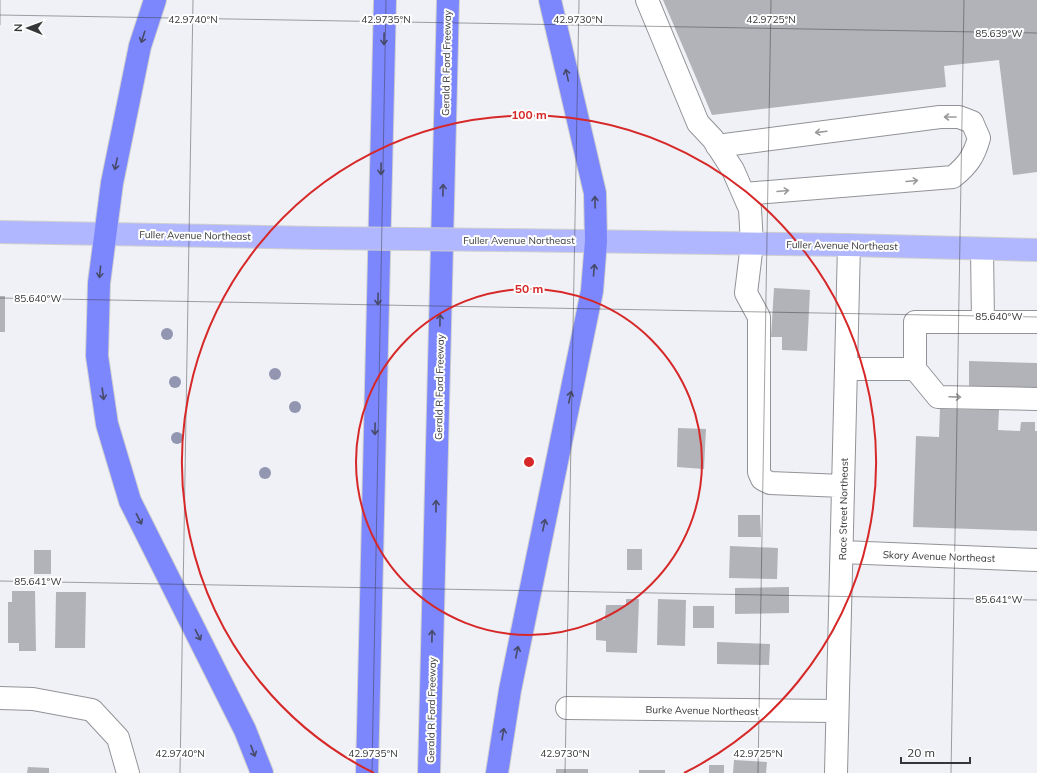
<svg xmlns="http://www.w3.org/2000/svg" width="1037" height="773" viewBox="0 0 1037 773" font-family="Mulish,sans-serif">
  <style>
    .building { fill: #b2b3b8 }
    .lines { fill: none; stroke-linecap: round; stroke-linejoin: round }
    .minor-casing { stroke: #929397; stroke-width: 24 }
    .major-casing { stroke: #cfcfcf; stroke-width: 24 }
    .highway-casing { stroke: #cfcfcf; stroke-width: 24 }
    .minor { stroke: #fff; stroke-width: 22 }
    .major { stroke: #b0b7fe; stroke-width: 22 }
    .highway { stroke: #7c87fd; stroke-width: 22 }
    .major-bridge-casing { stroke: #cfcfcf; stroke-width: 24; stroke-linecap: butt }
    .major-bridge { stroke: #b0b7fe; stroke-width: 22 }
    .tree { fill: #9296b0 }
    .oneway { stroke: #474a68 }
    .oneway2 { stroke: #9a9a9b }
    .ticks { fill: none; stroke: #353637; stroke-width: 1; stroke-opacity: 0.45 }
    .ring { fill: none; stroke: #d62828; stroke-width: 2 }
    .labels { text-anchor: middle; stroke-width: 4; stroke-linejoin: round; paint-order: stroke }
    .street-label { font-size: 10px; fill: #353637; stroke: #fefefe }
    .ticks-label { font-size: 10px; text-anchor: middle; fill: #353637; stroke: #fefefe; stroke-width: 4; stroke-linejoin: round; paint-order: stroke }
    .centre { fill: #d62828; stroke: #fefefe; stroke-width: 2 }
    .ring-label { font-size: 12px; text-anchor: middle; font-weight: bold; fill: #d62828; stroke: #fefefe; stroke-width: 4; stroke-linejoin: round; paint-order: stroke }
  </style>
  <rect width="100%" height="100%" fill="#f0f1f6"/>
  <path class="building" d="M663 0H1037V172L1013 175 999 60 944 66 946 87 712 115Z
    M774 288 810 290 807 351 782 350V337H771Z
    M0 296H5V332H0Z
    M969 361 1037 363V390L969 389Z
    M940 409 999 410 998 430 1020 431 1021 422H1035V431H1037V531L913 527 916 436 939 437Z
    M678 428 706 429 704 469 677 467Z
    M738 515H760L761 537H738Z
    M730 546 778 548 777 579 729 578Z
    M627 549H642V570H627Z
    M34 550H51V574H34Z
    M789 587V613L735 614V588Z
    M12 591H35L36 651H19V643H8V602H12Z
    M56 592H86L85 648H55Z
    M626 599H639L637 653 606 652V641L596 640V620H605L606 605H626Z
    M658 599 686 600 685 646 657 645Z
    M693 606H714V628H693Z
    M717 642 770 644 769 665 717 664Z
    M734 760 767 762 766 773H733Z
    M709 765H724V773H709Z
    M28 767 49 768V773H27Z
    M556 769H588V773H556Z
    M639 770H665V773H639Z"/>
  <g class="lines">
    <g class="minor-casing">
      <path id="minor" d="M647 0 698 123 713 139 733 170 750 209 752 244 746 293 759 317V472L762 479 770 483 843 486
        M717 146 940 117H959L972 122 979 138C974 156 968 165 953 177L744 194
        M982 249 983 322
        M846 369H915V322H1037
        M915 369 938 397 1037 399
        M842 552 1037 560
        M0 698 33 699 92 710 118 738 128 773
        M567 708 837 711
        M836 773 849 245"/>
    </g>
    <g class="major-casing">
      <path id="major" d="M0 232 318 238
        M500 240 849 245 1037 250"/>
    </g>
    <g class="highway-casing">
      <path id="highway" d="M155 0 140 46 112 183 99 283 97 356 107 424 130 501 245 730 262 773
        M367 773 385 0
        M429 773 448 0
        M497 773 510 690 592 291 596 241 595 193 550 0"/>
    </g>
    <use href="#minor" class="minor"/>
    <use href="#major" class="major"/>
    <use href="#highway" class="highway"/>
    <g class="major-bridge-casing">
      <path id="major-bridge" d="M318 238 500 240"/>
    </g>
    <use href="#major-bridge" class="major-bridge"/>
  </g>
  <g class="tree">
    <circle cx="167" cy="334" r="6"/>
    <circle cx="275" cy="374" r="6"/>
    <circle cx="175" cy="382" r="6"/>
    <circle cx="295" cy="407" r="6"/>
    <circle cx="177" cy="438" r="6"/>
    <circle cx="265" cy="473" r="6"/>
  </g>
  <defs><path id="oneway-shaft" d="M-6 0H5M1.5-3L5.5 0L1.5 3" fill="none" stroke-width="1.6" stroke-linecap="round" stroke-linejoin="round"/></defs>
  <g class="oneway">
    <use href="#oneway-shaft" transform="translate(143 37) rotate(108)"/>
    <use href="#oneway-shaft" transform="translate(384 39) rotate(91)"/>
    <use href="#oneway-shaft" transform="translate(567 75) rotate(-103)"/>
    <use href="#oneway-shaft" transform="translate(116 164) rotate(102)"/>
    <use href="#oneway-shaft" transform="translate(381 169) rotate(91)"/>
    <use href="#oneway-shaft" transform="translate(443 190) rotate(-89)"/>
    <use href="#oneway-shaft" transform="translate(595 202) rotate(-91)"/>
    <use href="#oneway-shaft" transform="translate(594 270) rotate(-85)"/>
    <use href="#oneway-shaft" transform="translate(100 272) rotate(96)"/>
    <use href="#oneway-shaft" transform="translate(378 299) rotate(91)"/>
    <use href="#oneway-shaft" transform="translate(440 320) rotate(-89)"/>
    <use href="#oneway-shaft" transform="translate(103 394) rotate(82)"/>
    <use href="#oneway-shaft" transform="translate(570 397) rotate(-78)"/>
    <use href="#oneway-shaft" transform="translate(375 429) rotate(91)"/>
    <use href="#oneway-shaft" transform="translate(436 506) rotate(-89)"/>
    <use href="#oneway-shaft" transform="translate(139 519) rotate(63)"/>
    <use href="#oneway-shaft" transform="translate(544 525) rotate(-78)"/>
    <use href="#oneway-shaft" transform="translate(198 635) rotate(63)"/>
    <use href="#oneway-shaft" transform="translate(432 636) rotate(-89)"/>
    <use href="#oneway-shaft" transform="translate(517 652) rotate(-78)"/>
    <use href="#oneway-shaft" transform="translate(503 734) rotate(-81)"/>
    <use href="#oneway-shaft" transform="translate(253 751) rotate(69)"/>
  </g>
  <g class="oneway2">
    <use href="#oneway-shaft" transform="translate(950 117) rotate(-180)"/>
    <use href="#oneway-shaft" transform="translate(821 132) rotate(173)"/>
    <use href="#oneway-shaft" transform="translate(912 181) rotate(-5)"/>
    <use href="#oneway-shaft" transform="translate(783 191) rotate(-5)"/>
    <use href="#oneway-shaft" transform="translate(955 397) rotate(2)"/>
  </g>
  <path class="ticks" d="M0 15 1037 33M0 25V0M0 298 1037 317M0 581 1037 600M180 773 193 0M372 773 386 0M565 773 579 0M758 773 771 0M951 773 964 0"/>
  <g class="ring">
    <circle cx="529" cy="462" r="173"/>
    <path d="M374 773A347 347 0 1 1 684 773"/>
  </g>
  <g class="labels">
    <g class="street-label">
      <text transform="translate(446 63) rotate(-89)" y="4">Gerald R Ford Freeway</text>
      <text transform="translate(195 235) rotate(1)" y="4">Fuller Avenue Northeast</text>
      <text x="519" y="244">Fuller Avenue Northeast</text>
      <text transform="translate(842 245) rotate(1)" y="4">Fuller Avenue Northeast</text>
      <text transform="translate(439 387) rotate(-89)" y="4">Gerald R Ford Freeway</text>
      <text transform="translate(843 509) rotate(-89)" y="4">Race Street Northeast</text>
      <text transform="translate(939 556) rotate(2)" y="4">Skory Avenue Northeast</text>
      <text transform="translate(431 710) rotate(-89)" y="4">Gerald R Ford Freeway</text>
      <text transform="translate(702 710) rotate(1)" y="4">Burke Avenue Northeast</text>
    </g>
  </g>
  <g class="ticks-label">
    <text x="193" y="23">42.9740°N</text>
    <text x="386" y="23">42.9735°N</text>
    <text x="578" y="23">42.9730°N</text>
    <text x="771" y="23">42.9725°N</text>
    <text x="999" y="37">85.639°W</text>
    <text x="38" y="302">85.640°W</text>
    <text x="999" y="320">85.640°W</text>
    <text x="38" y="585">85.641°W</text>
    <text x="999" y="603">85.641°W</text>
    <text x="180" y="757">42.9740°N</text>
    <text x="373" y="757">42.9735°N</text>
    <text x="565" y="757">42.9730°N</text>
    <text x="758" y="757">42.9725°N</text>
  </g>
  <circle cx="529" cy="462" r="6" class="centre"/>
  <g class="ring-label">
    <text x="529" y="119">100 m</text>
    <text x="529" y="293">50 m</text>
  </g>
  <g transform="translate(28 28) rotate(271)" stroke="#fefefe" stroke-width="3" paint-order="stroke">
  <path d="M0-3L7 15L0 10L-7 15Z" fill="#353637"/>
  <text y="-6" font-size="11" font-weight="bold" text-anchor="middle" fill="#353637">N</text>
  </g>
  <path d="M901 757v6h69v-6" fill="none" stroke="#353637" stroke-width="2"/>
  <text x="907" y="757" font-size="12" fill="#353637" stroke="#fefefe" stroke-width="3" paint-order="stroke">20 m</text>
</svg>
